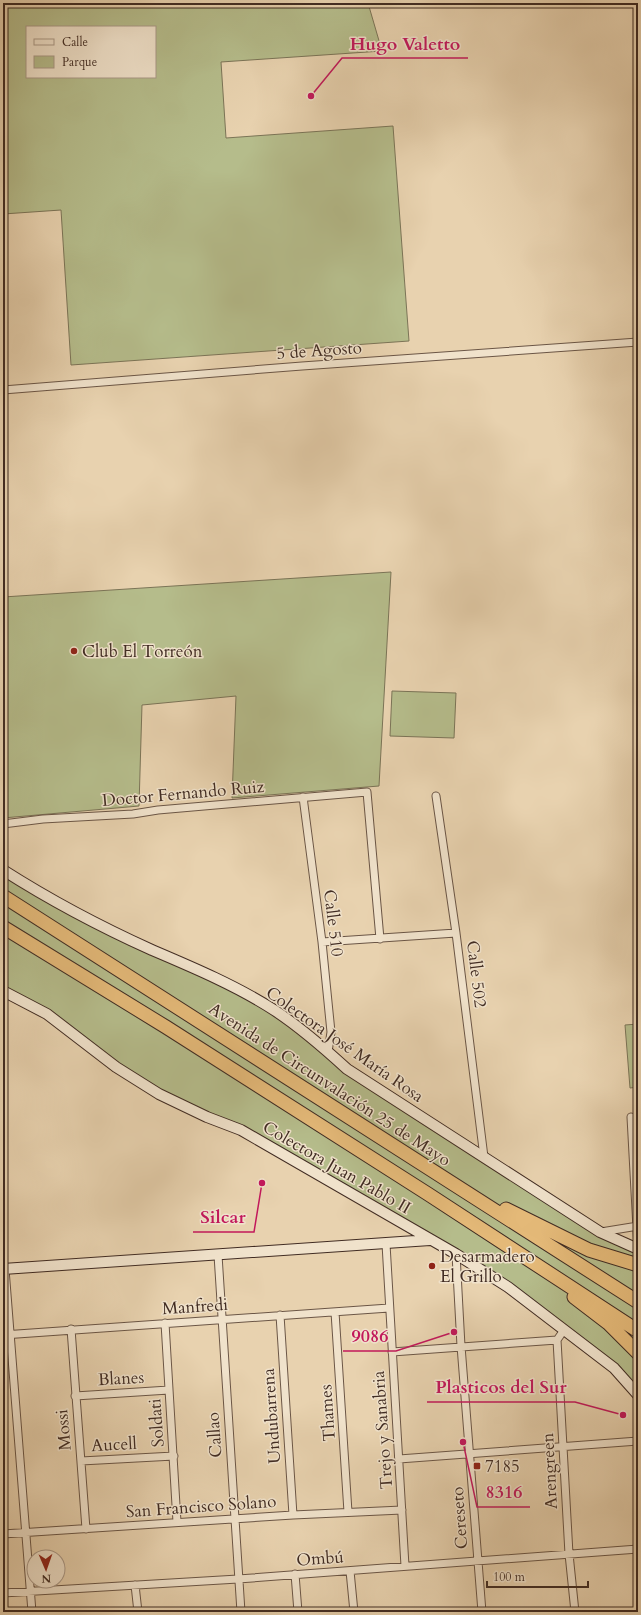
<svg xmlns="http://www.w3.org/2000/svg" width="641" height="1615" viewBox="0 0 641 1615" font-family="Cardo,serif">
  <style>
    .green { fill: #b5bc8b; stroke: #7b7457; fill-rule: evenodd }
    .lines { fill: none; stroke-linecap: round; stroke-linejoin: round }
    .street-casing { stroke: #6b5646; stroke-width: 9 }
    .secondary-casing { stroke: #412c23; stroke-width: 12 }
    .highway-casing { stroke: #412c23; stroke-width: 15 }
    .street { stroke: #f0e2cb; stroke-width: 7 }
    .secondary { stroke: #f0e2cb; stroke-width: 10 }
    .highway { stroke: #e4b978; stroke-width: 13 }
    .poi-dot { fill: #8f2418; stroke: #f0e2cb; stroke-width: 1.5 }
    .labels { text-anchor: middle; stroke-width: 3; stroke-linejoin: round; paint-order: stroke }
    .street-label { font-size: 17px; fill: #412c23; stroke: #f0e2cb }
    .poi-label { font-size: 17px; fill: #412c23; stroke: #f0e2cb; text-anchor: start }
    .leader { fill: none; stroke: #c2185b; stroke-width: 1.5 }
    .callout-dot { fill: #c2185b; stroke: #f0e2cb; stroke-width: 1.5 }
    .callout-label { font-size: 18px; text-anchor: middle; font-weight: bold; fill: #c2185b; stroke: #f0e2cb; stroke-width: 3; stroke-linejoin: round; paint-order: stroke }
  </style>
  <rect width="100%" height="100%" fill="#e8d2af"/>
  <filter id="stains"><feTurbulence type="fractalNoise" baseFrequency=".005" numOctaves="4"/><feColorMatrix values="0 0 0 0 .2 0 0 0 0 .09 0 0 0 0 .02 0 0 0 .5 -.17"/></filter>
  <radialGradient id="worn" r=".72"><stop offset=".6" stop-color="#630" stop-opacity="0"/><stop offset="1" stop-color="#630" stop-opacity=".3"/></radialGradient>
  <path class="green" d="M3 3H368L382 51 221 62 226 138 393 126 409 341 71 365 61 210 3 214ZM27 27H155V77H27Z
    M391 572 379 786 232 798 236 696 142 705 139 806 3 818V597Z
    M392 691 456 693 454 738 390 736Z
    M3 870 32 888 202 971 317 1042 465 1145 638 1249V1395L635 1391 508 1287 241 1130 159 1094 47 1014 3 991Z
    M638 1024V1087L630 1088 625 1025Z"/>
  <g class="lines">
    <g class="street-casing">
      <path id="street" d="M3 390 302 366 638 342
        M436 796 456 933 484 1157
        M303 797 322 942 331 1032 328 1052
        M3 824 43 819 133 814 158 810 367 792 380 939
        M322 942 456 933
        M631 1117 638 1247
        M601 1232 638 1226
        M386 1244 405 1566
        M456 1254 461 1346 482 1612
        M218 1255 241 1612
        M5 1269 32 1612
        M335 1312 348 1512
        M280 1315 293 1515
        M165 1323 177 1522
        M71 1329 86 1529
        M564 1330 557 1340 569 1554 575 1612
        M3 1335 389 1308
        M392 1352 557 1340
        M75 1396 169 1390
        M399 1459 638 1441
        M81 1461 174 1456
        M3 1534 293 1515 402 1510
        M350 1571 354 1612
        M295 1574 298 1612
        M135 1585 138 1612
        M3 1593 238 1579 638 1549"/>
    </g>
    <g class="secondary-casing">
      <path id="secondary" d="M3 870C50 900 101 927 152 950 192 967 237 986 274 1010 300 1027 324 1048 347 1069L600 1232 638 1249
        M3 991 47 1014 116 1067 159 1094 207 1117 241 1130 456 1254 508 1287 614 1368 638 1395
        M3 1269 430 1240"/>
    </g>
    <g class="highway-casing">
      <path id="highway" d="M3 896 638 1302
        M3 927 166 1027 428 1194 638 1331
        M506 1209 589 1250 638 1265
        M574 1297 608 1323 638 1353"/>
    </g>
    <use href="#street" class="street"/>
    <use href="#secondary" class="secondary"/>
    <use href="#highway" class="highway"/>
  </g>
  <g class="poi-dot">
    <circle cx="74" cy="651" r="4"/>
    <circle cx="432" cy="1266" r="4"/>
    <rect x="473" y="1462" width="8" height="8" rx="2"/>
  </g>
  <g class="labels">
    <g class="street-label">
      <text transform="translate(319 350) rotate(-4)" y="6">5 de Agosto</text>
      <text transform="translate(183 793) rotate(-5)" y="6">Doctor Fernando Ruiz</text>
      <text transform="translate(334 923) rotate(83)" y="6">Calle 510</text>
      <text transform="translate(477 974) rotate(83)" y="6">Calle 502</text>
      <text transform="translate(345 1044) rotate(35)" y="6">Colectora José María Rosa</text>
      <text transform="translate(330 1084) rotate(33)" y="6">Avenida de Circunvalación 25 de Mayo</text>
      <text transform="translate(337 1167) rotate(30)" y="6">Colectora Juan Pablo II</text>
      <text transform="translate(195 1306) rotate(-4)" y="6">Manfredi</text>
      <text transform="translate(121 1378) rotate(-3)" y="6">Blanes</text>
      <text transform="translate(327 1413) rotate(-94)" y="6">Thames</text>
      <text transform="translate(271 1416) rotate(-94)" y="6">Undubarrena</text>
      <text transform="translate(156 1423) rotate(-94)" y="6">Soldati</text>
      <text transform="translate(63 1430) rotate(-95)" y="6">Mossi</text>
      <text transform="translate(382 1430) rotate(-94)" y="6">Trejo y Sanabria</text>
      <text transform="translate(214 1435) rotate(-94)" y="6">Callao</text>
      <text transform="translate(114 1444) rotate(-3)" y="6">Aucell</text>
      <text transform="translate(549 1471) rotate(-93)" y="6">Arengreen</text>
      <text transform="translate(201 1506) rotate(-4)" y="6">San Francisco Solano</text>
      <text transform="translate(459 1518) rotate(-94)" y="6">Cereseto</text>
      <text transform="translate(320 1558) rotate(-4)" y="6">Ombú</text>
    </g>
    <g class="poi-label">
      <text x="82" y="657">Club El Torreón</text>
      <text x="440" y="1262">Desarmadero<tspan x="440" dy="20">El Grillo</tspan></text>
      <text x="485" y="1472">7185</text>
    </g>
  </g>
  <path class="leader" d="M311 96L342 58H468M262 1183L254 1232H193M454 1332L396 1351H343M623 1415L575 1402H427M463 1442L477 1507H530"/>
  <g class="callout-dot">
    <circle cx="311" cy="96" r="4"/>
    <circle cx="262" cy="1183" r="4"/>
    <circle cx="454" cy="1332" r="4"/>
    <circle cx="623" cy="1415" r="4"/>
    <circle cx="463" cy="1442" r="4"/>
  </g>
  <g class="callout-label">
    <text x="405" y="50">Hugo Valetto</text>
    <text x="223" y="1223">Silcar</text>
    <text x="370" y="1342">9086</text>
    <text x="501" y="1393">Plasticos del Sur</text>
    <text x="504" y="1498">8316</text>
  </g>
  <rect width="641" height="1615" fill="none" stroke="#e8d2af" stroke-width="16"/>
  <rect x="4" y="4" width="633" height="1607" fill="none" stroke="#412c23" stroke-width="2"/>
  <rect x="8" y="8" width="625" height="1599" fill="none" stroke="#412c23"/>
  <rect x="26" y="26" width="130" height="52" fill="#f0e2cb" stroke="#aa9988"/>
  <rect x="34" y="39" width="20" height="6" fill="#f0e2cb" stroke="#aa9988"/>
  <text x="62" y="46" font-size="12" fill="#412c23">Calle</text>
  <rect x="34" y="56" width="20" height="12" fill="#b5bc8b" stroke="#aa9988"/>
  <text x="62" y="66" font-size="12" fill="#412c23">Parque</text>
  <g transform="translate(46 1569) rotate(178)"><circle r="19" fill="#f0e2cb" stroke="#aa9988"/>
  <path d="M0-3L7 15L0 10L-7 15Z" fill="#8f2418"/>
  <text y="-6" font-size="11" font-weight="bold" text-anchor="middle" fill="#412c23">N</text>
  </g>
  <path d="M487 1581v6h101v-6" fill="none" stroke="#412c23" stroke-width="2"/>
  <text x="493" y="1581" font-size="12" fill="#412c23" stroke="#f0e2cb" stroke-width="3" paint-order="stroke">100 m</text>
  <rect width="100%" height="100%" filter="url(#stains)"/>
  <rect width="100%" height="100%" fill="url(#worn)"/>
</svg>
